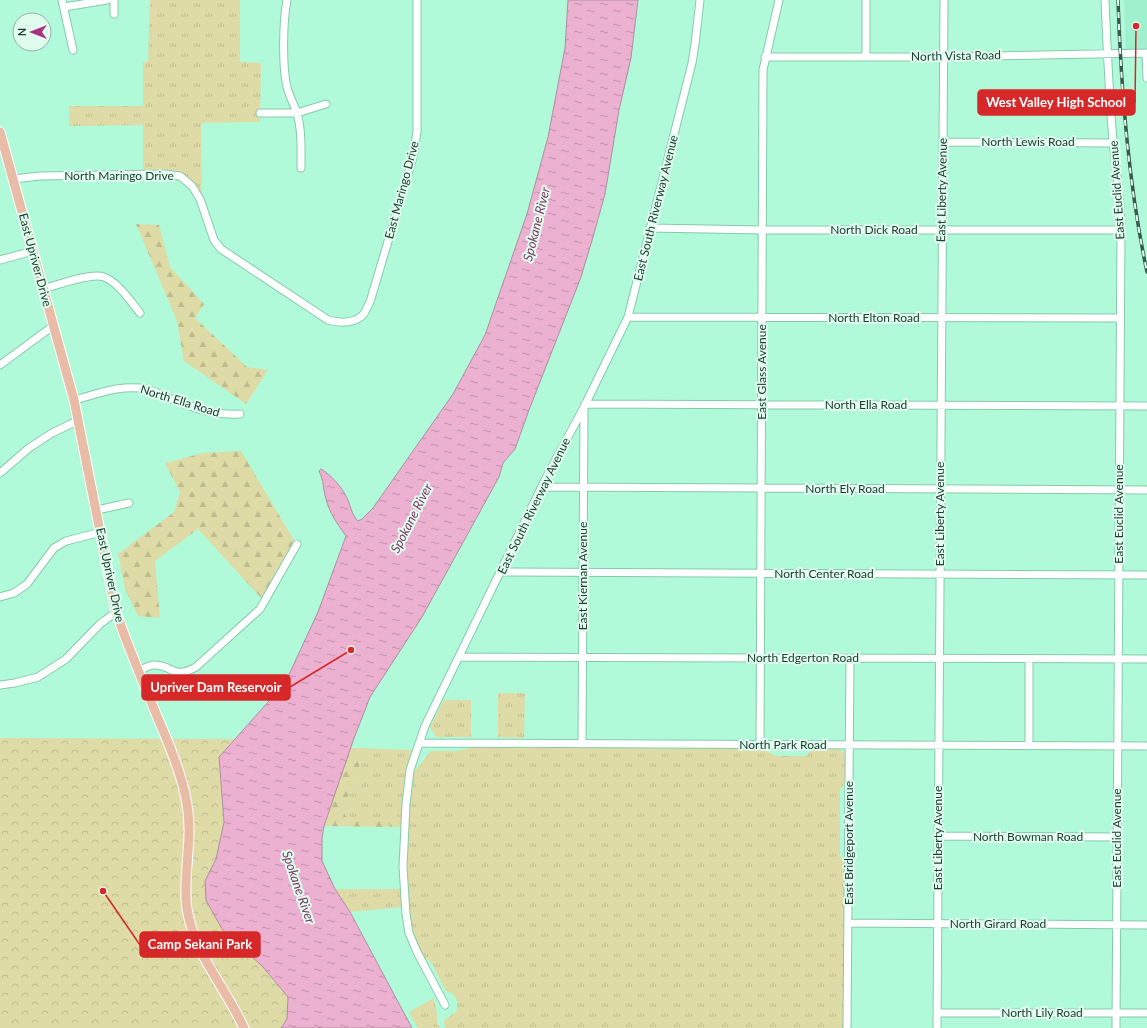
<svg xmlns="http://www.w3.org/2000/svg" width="1147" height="1028" viewBox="0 0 1147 1028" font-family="Lato,sans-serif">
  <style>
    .built { fill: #9ff1cd }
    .grass { fill: url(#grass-tufts) }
    .forest { fill: url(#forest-firs) }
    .park { fill: url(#park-crowns) }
    .water { fill: url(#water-ripples); stroke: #af8ea1 }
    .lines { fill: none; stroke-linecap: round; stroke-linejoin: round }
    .minor-casing { stroke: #84cbac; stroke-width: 9 }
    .major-casing { stroke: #fff; stroke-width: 11 }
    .minor { stroke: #fff; stroke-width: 7 }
    .major { stroke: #e9bca7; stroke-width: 9 }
    .rail-casing { stroke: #365a4b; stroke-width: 3.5 }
    .rail { stroke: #e0fcef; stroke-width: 2; stroke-dasharray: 6; stroke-linecap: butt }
    .labels { text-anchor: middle; stroke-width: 4; stroke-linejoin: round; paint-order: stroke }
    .street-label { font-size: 12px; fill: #203e32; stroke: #e0fcef }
    .water-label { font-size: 13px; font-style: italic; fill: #813b65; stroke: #e0fcef }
    .leader { fill: none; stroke: #d62828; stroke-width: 1.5 }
    .callout-dot { fill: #d62828; stroke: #e0fcef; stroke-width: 1.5 }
    .callout { fill: #d62828; stroke: #d62828; stroke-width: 1.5 }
    .callout-label { font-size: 13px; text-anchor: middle; font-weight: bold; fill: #fff }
  </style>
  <defs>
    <pattern id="grass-tufts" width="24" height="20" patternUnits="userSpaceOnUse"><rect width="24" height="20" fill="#dedba6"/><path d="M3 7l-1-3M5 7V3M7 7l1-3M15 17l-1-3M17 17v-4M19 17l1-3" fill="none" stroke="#bebd8f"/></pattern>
    <pattern id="forest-firs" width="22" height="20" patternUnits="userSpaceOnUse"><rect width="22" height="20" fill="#dedba6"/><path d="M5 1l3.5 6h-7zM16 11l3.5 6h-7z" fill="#bebd8f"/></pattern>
    <pattern id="park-crowns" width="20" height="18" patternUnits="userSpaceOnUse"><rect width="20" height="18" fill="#dedba6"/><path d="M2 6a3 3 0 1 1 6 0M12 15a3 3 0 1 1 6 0" fill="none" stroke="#bebd8f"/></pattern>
    <pattern id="water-ripples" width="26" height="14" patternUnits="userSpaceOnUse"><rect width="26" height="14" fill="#ecb1d1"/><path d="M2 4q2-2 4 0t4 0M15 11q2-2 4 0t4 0" fill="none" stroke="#bf91aa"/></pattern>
  </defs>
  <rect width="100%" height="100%" fill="#b1fad9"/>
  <path class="built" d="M1124 0H1147V53H1126Z"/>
  <path class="grass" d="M150 0H240V62L261 63 260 122 201 123 202 196 194 182 183 175 143 171V125L69 126V106H143V62H148Z
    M498 693H525L524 738 498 737Z
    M444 700H471V737H436L430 727Z
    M473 747 761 749 777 756H806L812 750 837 749 841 750 847 756 846 782 840 790V856L846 863 844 1028H445L444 1020 456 1012C459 1002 457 994 446 991L431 962 423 956 417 948 412 933 409 914 407 890 409 807 413 773 431 751H458Z
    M357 748 412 750 406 771 402 827H389L387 822 382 820H350L345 815 344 806 359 770V758Z
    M335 889H401L402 907 350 912Z
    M434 998 437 1013V1025H439L440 1028H418L409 1012Z"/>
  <path class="forest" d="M136 224 159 225 170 267 204 304 195 318 247 367 268 370 246 404 184 361 177 321Z
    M241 451 295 542 262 599 198 529 155 561 160 618 138 616 125 589 118 554 174 512 180 492 165 463 203 453Z
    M350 748H357L359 758V770L344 806 345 815 350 820H382L387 822 389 827 324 826Z"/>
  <path class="park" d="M0 738 234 739 219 757 224 821 216 859 205 882 263 967 288 997 287 1019 281 1028H0Z"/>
  <path class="water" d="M568 0H638L631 58 619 110 605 194 593 237 581 277 529 410 515 449 503 463 499 477 422 617 370 697 353 741 324 826 322 838V861L335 889 350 912 412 1028H281L287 1019 288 997 263 967 222 929 206 900 205 881 216 859 224 822 219 757 285 683 318 612 346 536C338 525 329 512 326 499 323 489 324 481 319 471L321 469C331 475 342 487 347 498 351 506 351 514 358 521L362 519 373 508 453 394 485 335 527 214 548 137 565 48Z"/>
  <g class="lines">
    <g class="minor-casing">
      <path id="minor" d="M62 0 73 50
        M114 0V14
        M287 0C283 21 282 66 287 87 289 96 294 104 297 113 302 131 301 150 301 168
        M1105 0C1107 47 1109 94 1113 141 1116 171 1121 200 1121 230L1116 1028
        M64 7 107 0
        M1146 53 1147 78
        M866 56V0
        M765 57H944L1147 53
        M260 113H297L326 104
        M943 142 1114 143
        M13 179 40 176 164 174 180 176 192 186 200 199 214 240 221 249 328 320C339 323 352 324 362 316 365 313 367 307 370 302L413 157 417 132V0
        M650 228 763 230H1121
        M0 260 33 251
        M43 289C57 285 92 272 104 277 118 282 131 302 140 313
        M628 317 1120 318
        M0 365 53 326
        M74 400C97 394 122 384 146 389 154 391 162 395 169 398 195 408 213 416 240 414
        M585 404 1147 406
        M0 473 29 448 52 433 79 420
        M542 487 1147 490
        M97 510 129 503
        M501 572 1147 575
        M0 597 14 593 27 584 54 548 66 541 101 532
        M460 657 1147 659
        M1029 659V746
        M139 671C143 669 149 665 154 665 174 665 172 680 196 667L260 609 297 544
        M0 685 15 683 38 677 66 659 100 624 116 612
        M419 743 1147 746
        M582 744 584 408
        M760 745 763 70 779 0
        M939 836 1117 837
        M848 923 1147 925
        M445 1005 417 952 409 933 406 914 403 867 406 804 410 770 425 726 546 478 584 407 628 317 692 63 695 44 700 0
        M937 1013H1147
        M847 1028 850 659
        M937 1028 944 0"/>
    </g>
    <g class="major-casing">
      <path id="major" d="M0 132 74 400 116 612C130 652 146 690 162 728 171 749 180 771 185 794 189 812 190 832 188 851 187 870 184 890 187 909 195 956 225 986 244 1028"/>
    </g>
    <use href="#minor" class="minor"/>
    <use href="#major" class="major"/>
    <g class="rail-casing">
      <path id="rail" d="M1118 0C1121 91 1128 183 1147 272"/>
    </g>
    <use href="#rail" class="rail"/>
  </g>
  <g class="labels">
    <g class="street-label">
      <text transform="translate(956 56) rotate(-1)" y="4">North Vista Road</text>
      <text x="1028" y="146">North Lewis Road</text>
      <text x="119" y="180">North Maringo Drive</text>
      <text transform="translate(402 190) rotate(-75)" y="4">East Maringo Drive</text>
      <text transform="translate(942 190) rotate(-89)" y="4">East Liberty Avenue</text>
      <text transform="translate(1117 190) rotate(-94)" y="4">East Euclid Avenue</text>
      <text transform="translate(656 208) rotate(-76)" y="4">East South Riverway Avenue</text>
      <text x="874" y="234">North Dick Road</text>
      <text transform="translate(35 260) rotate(75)" y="4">East Upriver Drive</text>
      <text x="874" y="322">North Elton Road</text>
      <text transform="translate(762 372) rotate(-90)" y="4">East Glass Avenue</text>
      <text transform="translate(180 401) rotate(17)" y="4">North Ella Road</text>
      <text x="866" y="409">North Ella Road</text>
      <text x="845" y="493">North Ely Road</text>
      <text transform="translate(534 506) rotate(-64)" y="4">East South Riverway Avenue</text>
      <text transform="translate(940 514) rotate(-90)" y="4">East Liberty Avenue</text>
      <text transform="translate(1119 514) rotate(-90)" y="4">East Euclid Avenue</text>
      <text x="824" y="578">North Center Road</text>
      <text transform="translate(110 575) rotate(78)" y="4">East Upriver Drive</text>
      <text transform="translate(583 576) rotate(-90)" y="4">East Kiernan Avenue</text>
      <text x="803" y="662">North Edgerton Road</text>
      <text x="783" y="749">North Park Road</text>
      <text x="1028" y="841">North Bowman Road</text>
      <text transform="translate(938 838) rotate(-90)" y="4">East Liberty Avenue</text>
      <text transform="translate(1117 838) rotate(-90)" y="4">East Euclid Avenue</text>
      <text transform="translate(849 843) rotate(-90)" y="4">East Bridgeport Avenue</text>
      <text x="998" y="928">North Girard Road</text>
      <text x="1042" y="1017">North Lily Road</text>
    </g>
    <g class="water-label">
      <text transform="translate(536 224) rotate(-76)" y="5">Spokane River</text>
      <text transform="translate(411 518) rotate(-63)" y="5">Spokane River</text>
      <text transform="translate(299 887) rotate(71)" y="5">Spokane River</text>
    </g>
  </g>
  <path class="leader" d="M1136 26L1135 103M351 650L290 687M103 891L140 945"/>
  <g class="callout-dot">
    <circle cx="1136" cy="26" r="4"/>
    <circle cx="351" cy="650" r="4"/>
    <circle cx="103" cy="891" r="4"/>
  </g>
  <g class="callout">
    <rect x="978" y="90" width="157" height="25" rx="4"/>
    <rect x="142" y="675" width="148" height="25" rx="4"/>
    <rect x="140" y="932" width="120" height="25" rx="4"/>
  </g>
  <g class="callout-label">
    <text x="1056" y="107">West Valley High School</text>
    <text x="216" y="692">Upriver Dam Reservoir</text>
    <text x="200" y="949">Camp Sekani Park</text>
  </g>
  <g transform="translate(32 32) rotate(270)"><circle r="19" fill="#e0fcef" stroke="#93b0a3"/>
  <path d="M0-3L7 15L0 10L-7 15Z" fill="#ad3182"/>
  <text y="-6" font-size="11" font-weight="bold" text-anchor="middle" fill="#203e32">N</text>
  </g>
</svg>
